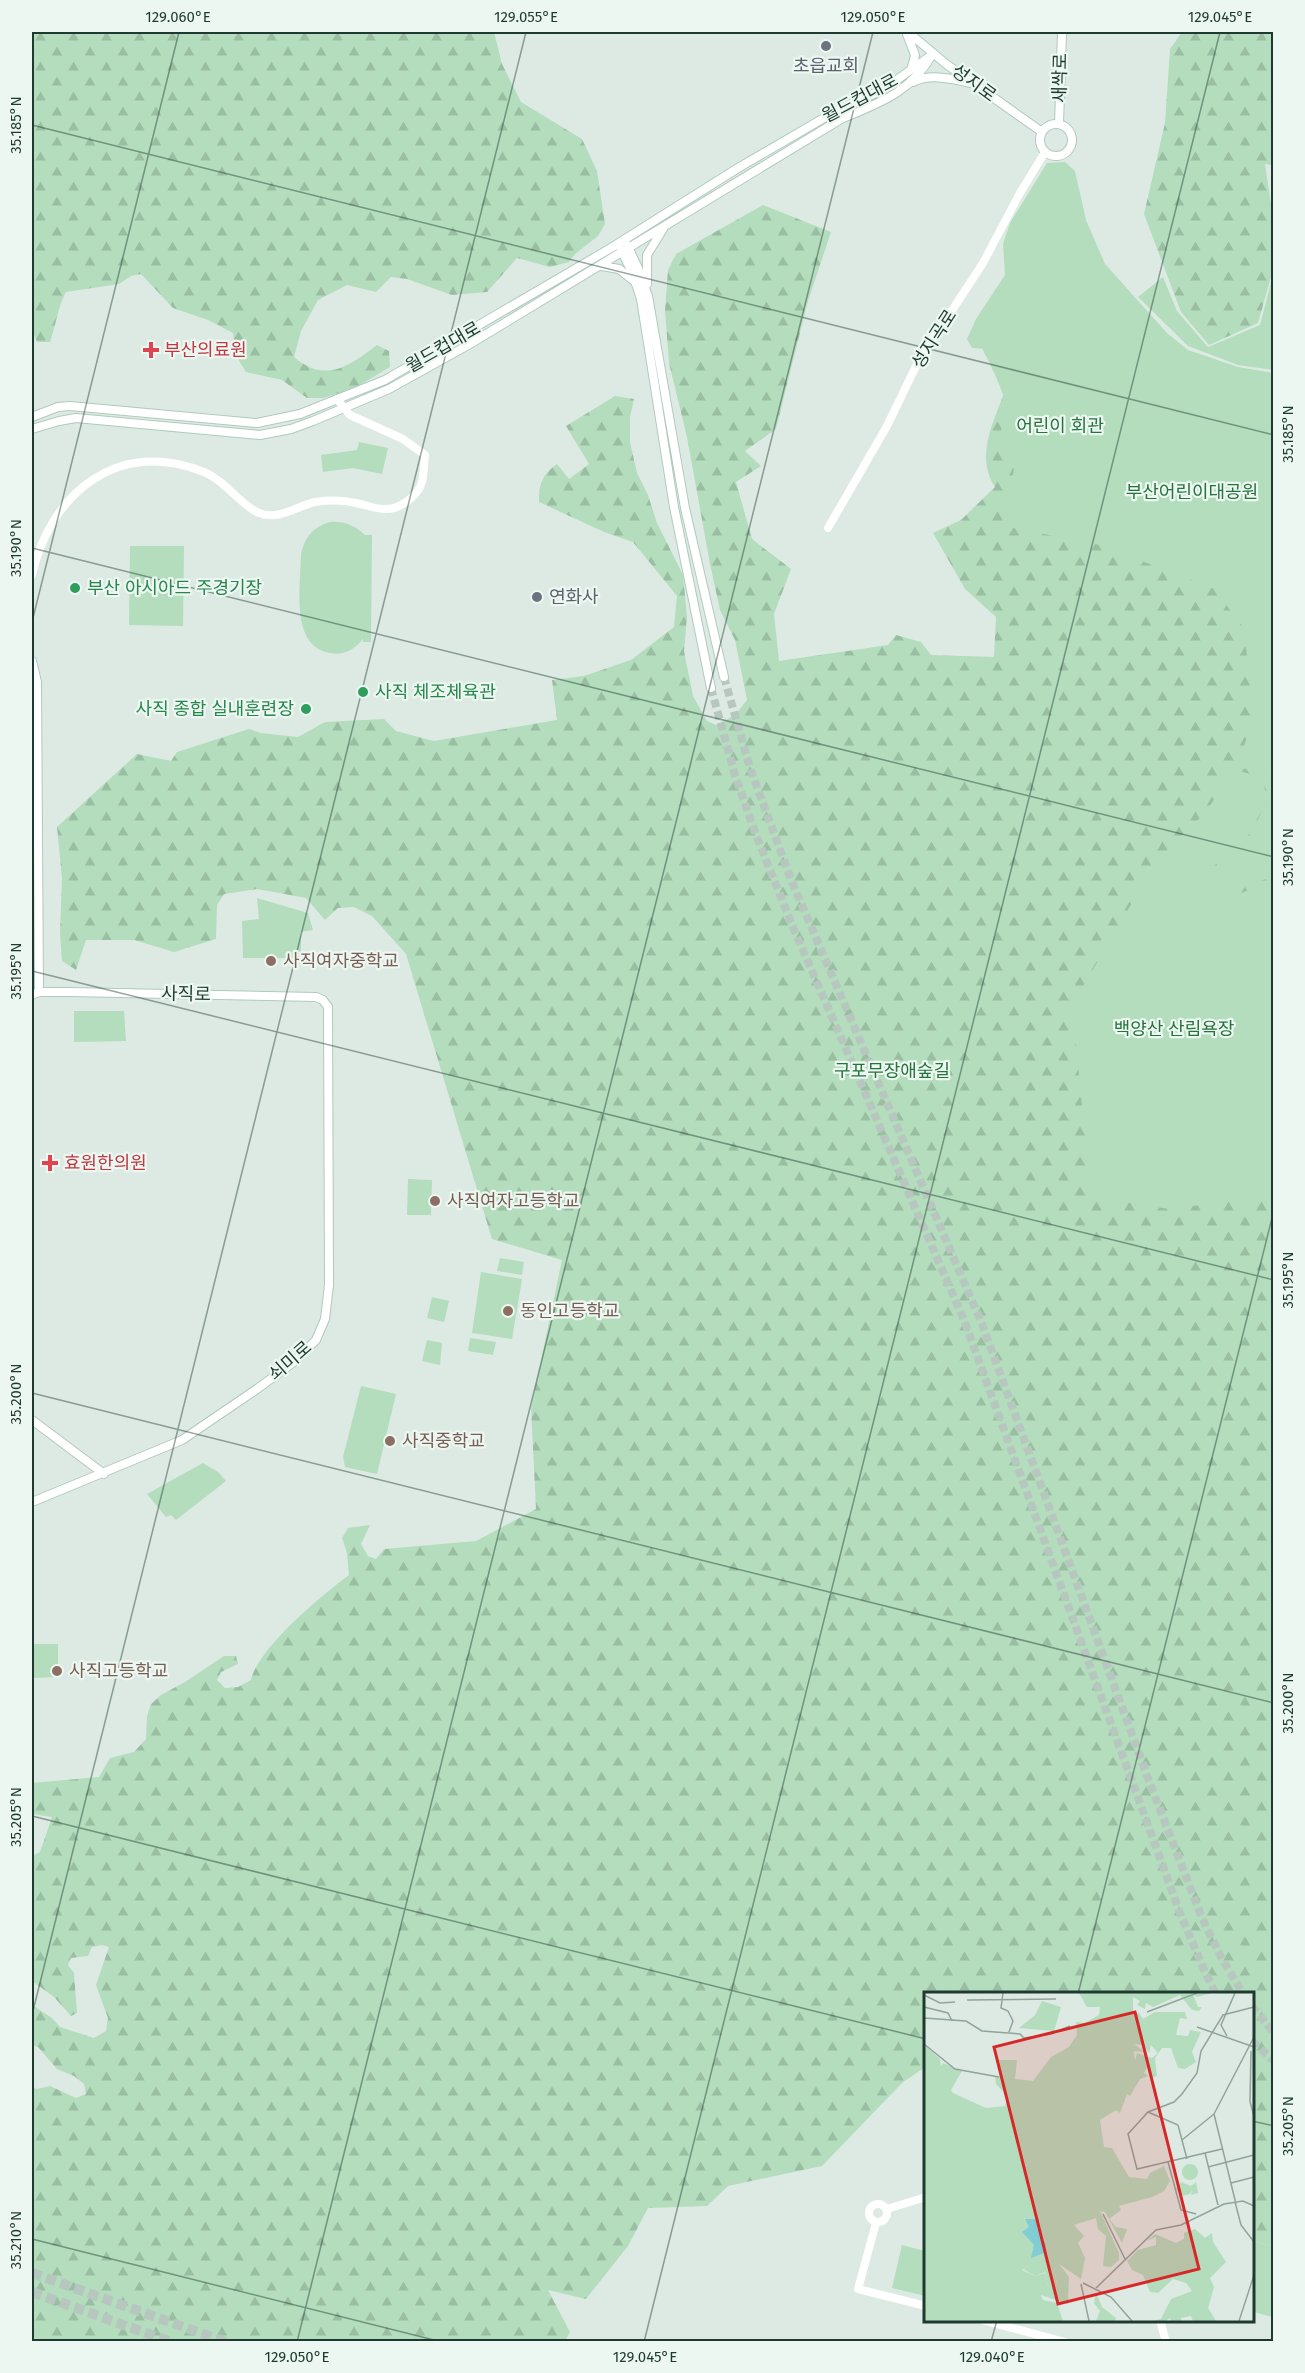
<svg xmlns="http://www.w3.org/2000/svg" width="1305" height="2373" viewBox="0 0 1305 2373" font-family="'Fira Sans','Noto Sans KR',sans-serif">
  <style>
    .forest { fill: url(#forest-firs) }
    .green { fill: #b3ddbc }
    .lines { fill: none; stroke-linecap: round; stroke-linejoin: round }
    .secondary-tunnel { stroke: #b7c7bf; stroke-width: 8; stroke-dasharray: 8 4; stroke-linecap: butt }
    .trunk-tunnel { stroke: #b7c7bf; stroke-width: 10; stroke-dasharray: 10 5; stroke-linecap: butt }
    .secondary-casing { stroke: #afcabe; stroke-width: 10 }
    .tertiary { stroke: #fff; stroke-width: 8 }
    .secondary { stroke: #fff; stroke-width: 8 }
    .ticks { fill: none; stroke: #1e3a30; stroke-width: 1.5; stroke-opacity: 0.45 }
    .worship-dot { fill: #6b7280; stroke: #edf7f1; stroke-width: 2 }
    .health-dot { fill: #e0444e; stroke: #edf7f1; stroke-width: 2 }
    .leisure-dot { fill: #2e9e5b; stroke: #edf7f1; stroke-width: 2 }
    .education-dot { fill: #8d6e63; stroke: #edf7f1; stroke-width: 2 }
    .labels { text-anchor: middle; stroke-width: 4.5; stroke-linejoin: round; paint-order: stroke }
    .worship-label { font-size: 18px; fill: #5b616d; stroke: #edf7f1 }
    .street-label { font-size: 18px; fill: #1e3a30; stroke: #edf7f1 }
    .health-label { font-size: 18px; fill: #be3a42; stroke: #edf7f1; text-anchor: start }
    .park-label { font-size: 18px; fill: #26733e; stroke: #edf7f1 }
    .leisure-label { font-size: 18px; fill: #27864d; stroke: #edf7f1; text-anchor: start }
    .education-label { font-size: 18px; fill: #785e54; stroke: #edf7f1; text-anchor: start }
    .inset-road { fill: none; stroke: #91a49b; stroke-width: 1.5 }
    .view { fill: #d62828; fill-opacity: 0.15; stroke: #d62828; stroke-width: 3 }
    .inset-edge { fill: none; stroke: #1e3a30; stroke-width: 3 }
    .neatline { fill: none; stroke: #1e3a30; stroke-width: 2 }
    .ticks-label { font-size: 15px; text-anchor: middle; fill: #1e3a30 }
  </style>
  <defs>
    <pattern id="forest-firs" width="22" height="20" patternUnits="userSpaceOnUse" patternTransform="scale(1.5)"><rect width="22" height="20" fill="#b3ddbc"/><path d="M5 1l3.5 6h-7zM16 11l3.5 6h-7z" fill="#9abea2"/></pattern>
  </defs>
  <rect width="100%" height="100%" fill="#ddeae3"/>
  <path class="forest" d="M32 32H494L502 64 521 102 582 139 597 171 605 224 598 236 575 254 569 262 550 267 517 258 487 292 452 295 407 279 391 277 376 292 347 285 318 300 301 331 294 357C326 384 349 366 377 345L389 351 390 367 353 389 323 398H307L282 380 246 372 236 356 233 333 208 320 173 308 141 274 131 276 119 284 66 292C58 306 56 325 50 342H37L32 330Z
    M1182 32H1273V165L1265 164 1273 217 1274 266 1258 323 1209 345 1181 312 1144 214 1165 123 1170 49Z
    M763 205 831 232 808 301 776 429 745 451 761 466 736 482 752 539 791 569 774 614 779 661 888 645 896 635 921 642 931 655 994 657 996 617 965 589 933 533 961 520 995 487C975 456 993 424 1004 393L974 331 1274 534 1273 2246 1253 2241 1252 1994H926L925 2067 902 2083 822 2166 728 2186 707 2206 648 2208 628 2246 586 2299 548 2290 570 2332 565 2341H32V2087L37 2089 50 2086 76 2098 86 2094 84 2084 74 2076 57 2069 38 2047 32 2045V2005L52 2018 60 2027 94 2038 106 2031 108 2018 96 1985 109 1947 102 1945 92 1947 88 1956 71 1958 68 1965 74 1973 77 2013 71 2016 54 1997 32 1981V1856L40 1852 52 1817 32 1814V1783L99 1777 110 1758 134 1752 146 1739 147 1716 151 1704 161 1695 185 1682 224 1656H236L238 1664 221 1672 217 1680 225 1688 238 1687 251 1680C258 1648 322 1595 349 1575L347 1553 342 1538 348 1528 370 1525 361 1544 368 1556 376 1559 384 1549 476 1541 536 1509 531 1408 562 1260 492 1239 406 954 372 916 354 907 338 908 325 920 306 898 257 889 224 894 217 905 216 939 174 952 134 940H86L76 970 62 961 60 933 62 878 57 827 137 754 171 761 177 752 249 729 261 733 298 737 325 722 384 719 396 731 434 741 557 720 552 680 584 676 631 660 674 627 677 596 633 542 604 532 539 502C539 484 542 475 557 464L569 479 589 464 566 426 615 396 634 399 630 417V442L637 473 648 495 657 523 683 575 687 617 684 651 693 696 707 721 716 725 735 715 747 700 735 640 720 610 710 564 687 437 669 363 665 310 668 270 676 254Z"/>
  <path class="green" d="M1065 162 1075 171 1086 220 1105 264 1167 333 1188 350 1238 367 1273 373V781L1263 773 1238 767 1253 717 1244 628 1214 589 1100 545 1003 526 1014 469 998 446 1006 402 985 349 972 348 967 339 976 319 1005 275 1003 244 1010 223 1047 163Z
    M1273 275V370L1238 365 1188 346 1138 297 1163 277 1177 311 1208 347 1260 325Z
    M359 442 388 448 382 474 353 468 323 472 321 455 357 450Z
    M330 522C344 521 354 525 365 535H372L371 642H363V639C355 649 344 656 330 653 289 646 301 584 301 554 305 537 313 527 330 522Z
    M130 546H184L183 626 129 625Z
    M1237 770 1263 778 1266 797 1243 847 1207 870 1234 896 1273 880V1196L1169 1209 1091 1197 1072 1005 1157 860 1201 817Z
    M1273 795V876L1234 892 1211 871 1245 847 1267 800Z
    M257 898 308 913 313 930 301 932V958H243L242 921 259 919Z
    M74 1011H124L126 1041 74 1042Z
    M408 1179 432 1180 431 1215H407Z
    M500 1258 524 1262 522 1275 497 1271Z
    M481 1272 522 1279 512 1339 472 1333Z
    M432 1297 449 1301 444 1322 427 1318Z
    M470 1338 496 1342 493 1355 468 1351Z
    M427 1340 442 1343 440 1365 422 1361Z
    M361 1386 396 1394 377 1474 345 1467 343 1457Z
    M203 1463 218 1472 226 1481 176 1520 171 1515 166 1517 147 1494Z
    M32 1644H58V1677L32 1678Z
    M1252 2241 1273 2246V2317L1253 2312Z
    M902 2245 925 2251V2296L892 2288Z"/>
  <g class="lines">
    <path class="secondary-tunnel" d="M724 677 750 768 792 882 982 1324 1149 1781 1202 1918 1221 1957 1243 1994
      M711 688 735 775 756 835 795 932 964 1320 1180 1913 1205 1972 1216 1994
      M1252 2006 1274 2033
      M1252 2041 1274 2061"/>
    <path class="trunk-tunnel" d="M32 2273 226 2342
      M32 2292 171 2342"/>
    <g class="secondary-casing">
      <path id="secondary" d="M908 32 946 64 1042 132
        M907 34 915 55 912 67
        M913 82C931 73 952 79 971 83
        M1040 140a16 16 0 1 1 32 0a16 16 0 1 1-32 0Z
        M1059 124 1062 32
        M627 245 638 268 648 296 685 508 724 677
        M621 250 632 272 641 299 674 507 711 688
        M602 266 619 269 633 280
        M647 284V255L663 229
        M32 417 58 407 70 406 257 423 300 414 385 380 611 248 738 168 836 111 884 89 933 54
        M32 429 59 421 76 418 260 435 291 429 313 421 389 389 470 344 841 119C879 103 912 92 933 53
        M32 661 37 682 39 992
        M32 995 39 992H70L316 997 323 1000 328 1007 329 1285 325 1319 316 1340 295 1361 257 1389 182 1440 32 1502
        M32 1420 104 1474"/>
    </g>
    <path class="tertiary" d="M828 528 887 426 917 364 983 263 1020 193 1045 152
      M32 575C50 493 119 437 204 472 226 481 240 505 259 513 278 521 297 506 315 502 329 500 343 500 356 503 367 505 377 510 388 509 401 508 418 496 422 482 424 473 424 464 425 455L403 439 350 415 337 399
      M869 2213a9 9 0 1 1 18 0a9 9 0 1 1-18 0Z
      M887 2209 926 2197
      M876 2223 858 2289 926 2306
      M982 2320 1065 2342
      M1160 2320 1166 2342"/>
    <use href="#secondary" class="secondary"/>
  </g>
  <path class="ticks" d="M32 125 1274 435M32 548 1274 857M32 622 179 32M32 971 1274 1280M32 1393 1274 1703M32 1816 926 2039M1078 1994 1274 1210M32 2015 526 32M1252 2121 1274 2126M32 2239 442 2342M297 2342 873 32M644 2342 1220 32M991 2342 997 2320"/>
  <g class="worship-dot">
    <circle cx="826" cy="46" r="6"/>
    <circle cx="537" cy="597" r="6"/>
  </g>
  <g class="health-dot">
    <path d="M148 341h6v6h6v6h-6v6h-6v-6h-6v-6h6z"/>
    <path d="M47 1154h6v6h6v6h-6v6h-6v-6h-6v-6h6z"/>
  </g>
  <g class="leisure-dot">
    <circle cx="75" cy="588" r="6"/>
    <circle cx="363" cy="692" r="6"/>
    <circle cx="306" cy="709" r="6"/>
  </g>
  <g class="education-dot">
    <circle cx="271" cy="961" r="6"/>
    <circle cx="435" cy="1201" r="6"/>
    <circle cx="508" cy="1311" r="6"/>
    <circle cx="390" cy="1441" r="6"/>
    <circle cx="57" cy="1671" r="6"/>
  </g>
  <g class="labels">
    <g class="worship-label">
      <text x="826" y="72">초읍교회</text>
      <text x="549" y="603" text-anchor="start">연화사</text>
    </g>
    <g class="street-label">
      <text transform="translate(1060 78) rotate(-89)" y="6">새싹로</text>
      <text transform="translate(974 83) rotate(36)" y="6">성지로</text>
      <text transform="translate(860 98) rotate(-28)" y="6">월드컵대로</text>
      <text transform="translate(934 339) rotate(-57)" y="6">성지곡로</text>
      <text transform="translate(443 347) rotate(-30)" y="6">월드컵대로</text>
      <text transform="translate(186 994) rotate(1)" y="6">사직로</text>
      <text transform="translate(290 1361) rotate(-41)" y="6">쇠미로</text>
    </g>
    <g class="health-label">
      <text x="164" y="356">부산의료원</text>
      <text x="64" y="1169">효원한의원</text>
    </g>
    <g class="park-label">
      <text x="1060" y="432">어린이 회관</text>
      <text x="1192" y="498">부산어린이대공원</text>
      <text x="1174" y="1035">백양산 산림욕장</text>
      <text x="892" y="1077">구포무장애숲길</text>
    </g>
    <g class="leisure-label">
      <text x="87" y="594">부산 아시아드 주경기장</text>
      <text x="375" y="698">사직 체조체육관</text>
      <text x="294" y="715" text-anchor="end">사직 종합 실내훈련장</text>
    </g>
    <g class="education-label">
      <text x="283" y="967">사직여자중학교</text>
      <text x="447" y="1207">사직여자고등학교</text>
      <text x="520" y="1317">동인고등학교</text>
      <text x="402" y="1447">사직중학교</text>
      <text x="69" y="1677">사직고등학교</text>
    </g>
  </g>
  <g transform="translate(924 1992)">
    <rect width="330" height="330" fill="#ddeae3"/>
    <path d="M155 1H288L273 5 269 2 274 15H278L275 19 268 18 256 3 229 15 222 11 221 17 213 13 216 9 209 5V22L215 21 219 27 231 20H261L263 27 256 26 252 43 264 44 266 38 277 40 268 60 272 70 261 77 254 76 247 56H238L231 66 233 84 227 86 223 75 220 81 224 84 216 87 206 104 203 102 196 121 192 118 176 128 180 155 188 156 205 185 223 187 226 181 240 174 246 189 240 199 228 205 195 214 197 218 185 227 192 235 203 237 198 251 181 220 176 219 195 261V268L187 275 179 274 182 244 174 237 172 226 150 233 160 244 154 251 161 267H152L100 226 105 272 98 278 111 284 121 281 124 294 133 293 130 276 135 272 145 285 144 312 117 303 119 308 133 311 139 329H0V53L16 67 17 74 19 71 38 79 27 98 29 101 62 116 81 114 84 105 72 92 71 85 76 84 72 68H93L91 87 109 89 127 65 145 55 153 43 152 30 161 31 175 23 176 15H163ZM210 52 220 53 225 61 227 53 234 61 228 66 213 61 211 69 210 59 221 60ZM118 9 137 15 130 39 95 36 111 23ZM271 237 281 246 288 241 289 250 302 270 286 286 290 295 284 316 292 329H269L267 324 257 326V329H247L246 326 242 329H228L237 327 247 307 268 299 262 291 249 287 234 301 226 300 219 283 208 278 203 269 214 258 232 253V245L223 249 231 242 252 251 260 247V241Z" fill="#b3ddbc" fill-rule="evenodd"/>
    <path d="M272 277 283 290 274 302 258 281Z" fill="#b3ddbc"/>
    <path d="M258 180a8 8 0 1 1 16 0a8 8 0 1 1-16 0ZM116 177H125L132 197 120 227 123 242 152 247 161 266 157 287 135 272 130 276 133 293 124 294 121 280 111 284 99 277 103 274 94 276 97 268 91 240 96 229 103 226 85 223 90 194 100 184ZM257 190 267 194 272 190 274 201 267 203 268 197 266 202 258 204 252 197ZM172 301 178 315 192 326 191 329H172L176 319 170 311Z" fill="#b3ddbc"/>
    <path d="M101 227H115L113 236 122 253 120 261 107 266 110 253 98 240 105 235Z" fill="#80cdd4"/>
    <path class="inset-road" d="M79 1 77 16 84 19 89 29 85 40M0 3 16 11 31 10M43 8 132 7M0 15 24 21 28 29M223 20 273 1M0 26 42 29 58 39 96 42 100 46 127 42 146 34M273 35 330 55M303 44 297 33 311 1M0 52 31 77 75 85M327 59 326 110 330 124M224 120 254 133 263 167M258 148 290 122M298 157 213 177 204 142 224 120 250 110 258 102 273 81 277 59 299 23 330 15M281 161 294 213M244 170 257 218 272 222M284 175 330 163M307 191 330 185M311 210 317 233 330 250M312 212 290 122 330 45M179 222 201 267M159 291 187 305 208 329M157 292 165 329M172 296 232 238 257 233 300 212 319 209 330 214M315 329 330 283"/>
    <path class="view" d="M211 20 275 277 134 312 70 55Z"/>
    <rect width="330" height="330" class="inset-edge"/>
  </g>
  <rect width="1305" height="2373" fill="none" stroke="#edf7f1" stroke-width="66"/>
  <rect x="33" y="33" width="1239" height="2307" class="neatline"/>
  <g class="ticks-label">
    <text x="178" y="22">129.060°E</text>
    <text x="526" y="22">129.055°E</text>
    <text x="873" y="22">129.050°E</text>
    <text x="1220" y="22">129.045°E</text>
    <text transform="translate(16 125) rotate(-90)" y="5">35.185°N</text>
    <text transform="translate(1288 434) rotate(-90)" y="5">35.185°N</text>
    <text transform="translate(16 548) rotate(-90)" y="5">35.190°N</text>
    <text transform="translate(1288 857) rotate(-90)" y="5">35.190°N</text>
    <text transform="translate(16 971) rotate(-90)" y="5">35.195°N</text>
    <text transform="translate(1288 1280) rotate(-90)" y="5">35.195°N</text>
    <text transform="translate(16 1394) rotate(-90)" y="5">35.200°N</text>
    <text transform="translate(1288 1703) rotate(-90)" y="5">35.200°N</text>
    <text transform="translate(16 1817) rotate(-90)" y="5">35.205°N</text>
    <text transform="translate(1288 2126) rotate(-90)" y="5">35.205°N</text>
    <text transform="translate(16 2240) rotate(-90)" y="5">35.210°N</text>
    <text x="297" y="2362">129.050°E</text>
    <text x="645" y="2362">129.045°E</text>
    <text x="992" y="2362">129.040°E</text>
  </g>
</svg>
